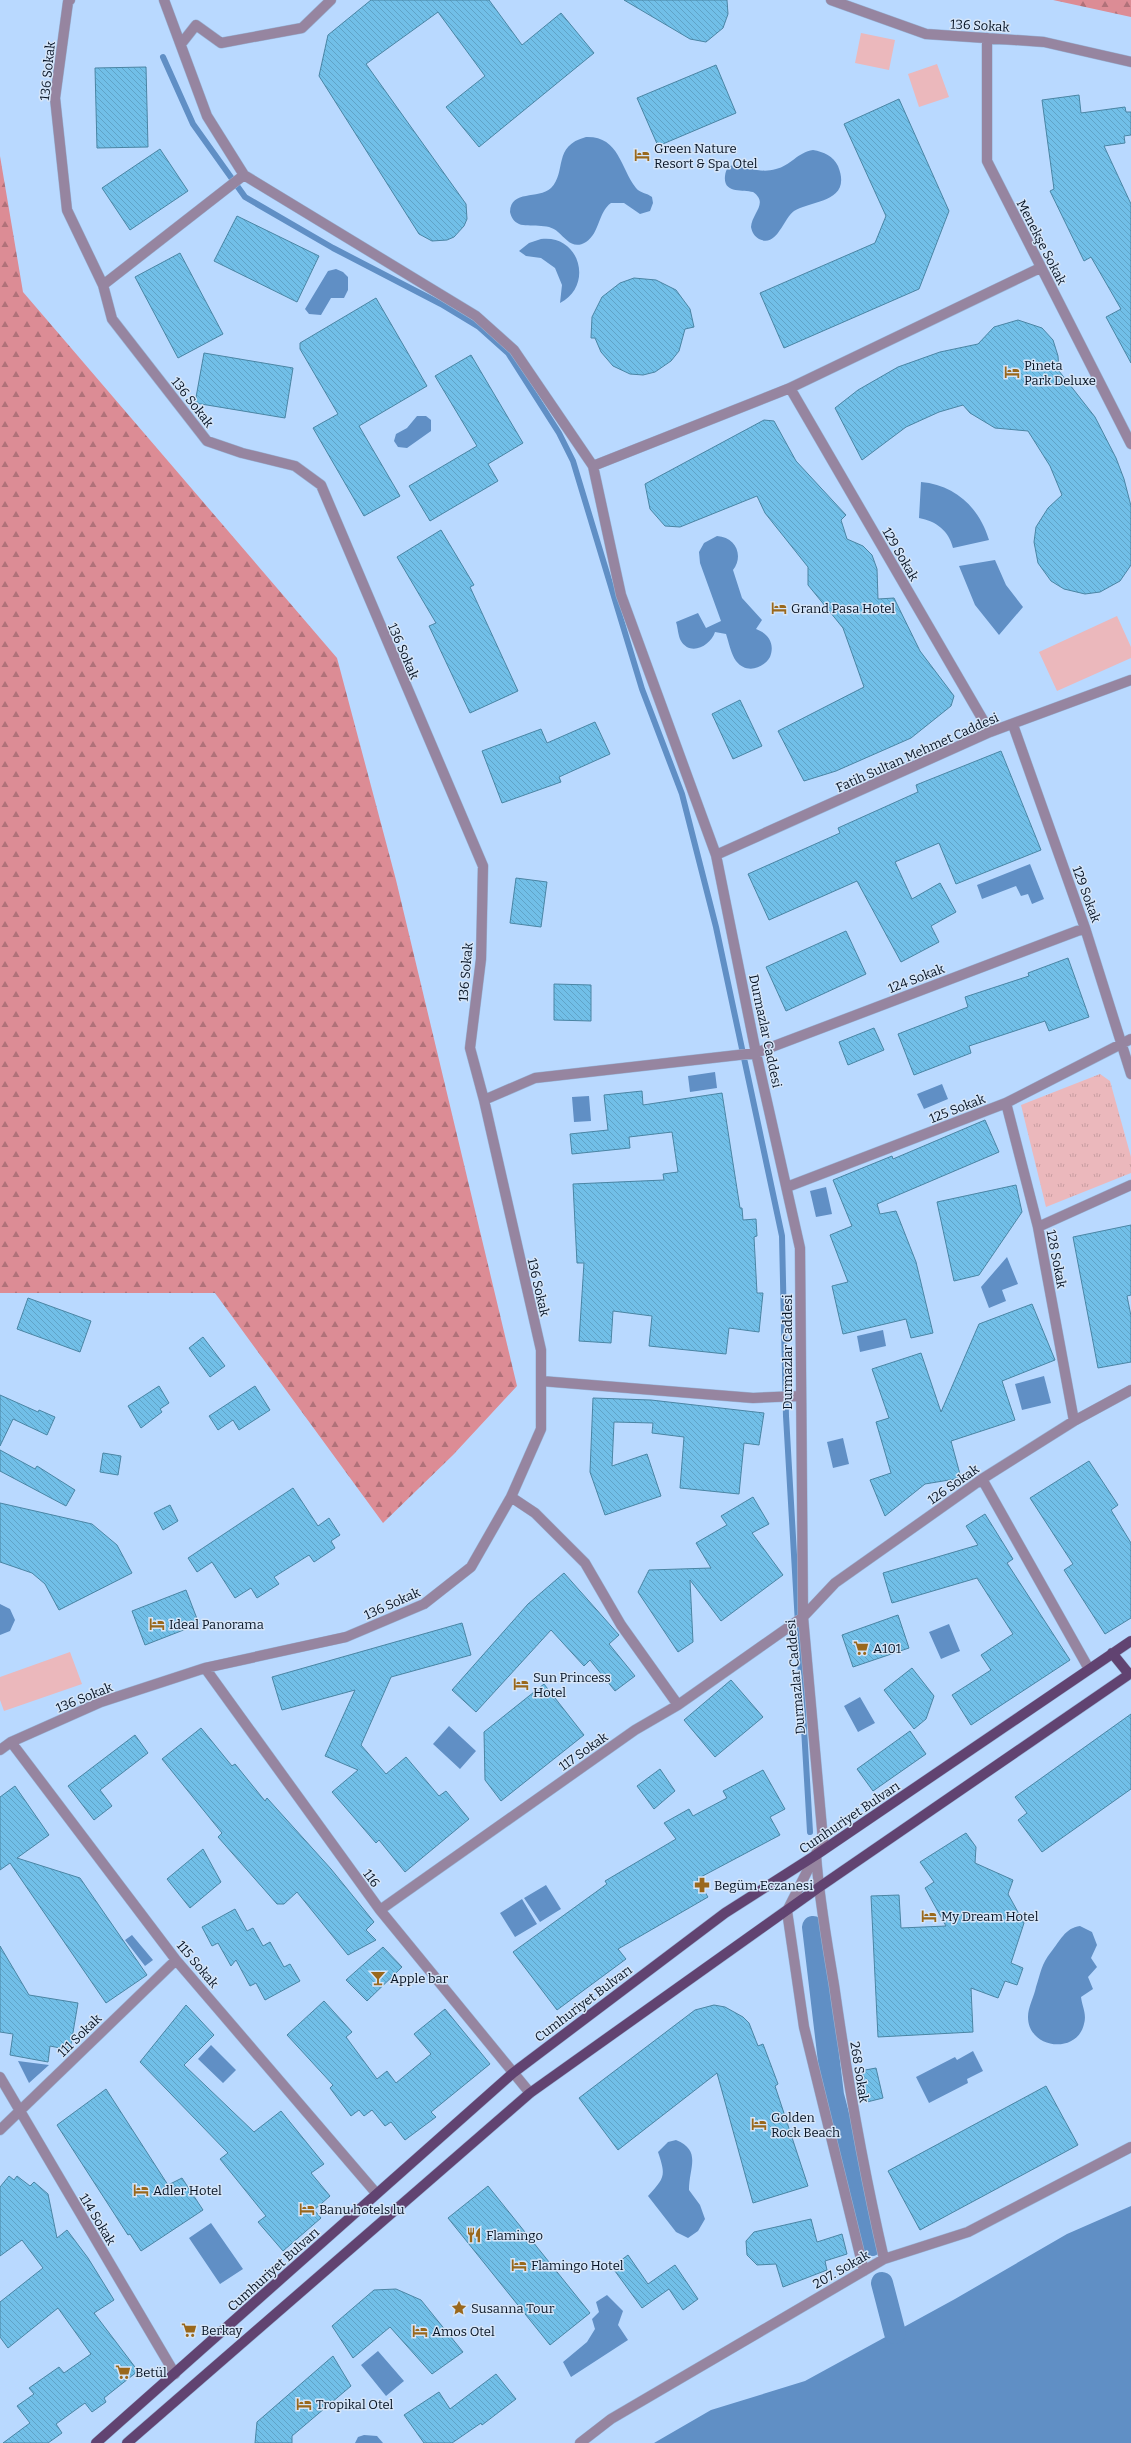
<svg xmlns="http://www.w3.org/2000/svg" width="1131" height="2443" viewBox="0 0 1131 2443" font-family="Bitter,serif">
  <style>
    .grass { fill: #ebb8bc }
    .forest { fill: url(#forest-firs) }
    .park { fill: url(#park-tufts) }
    .water { fill: #608fc5 }
    .lines { fill: none; stroke-linecap: round; stroke-linejoin: round }
    .stream { stroke: #608fc5; stroke-width: 6 }
    .canal { stroke: #608fc5; stroke-width: 22 }
    .building { fill: url(#building-back-hatch); stroke: #4a85a4 }
    .minor-casing { stroke: #99b5d8; stroke-width: 11 }
    .major-casing { stroke: #99b5d8; stroke-width: 11 }
    .minor { stroke: #9685a0; stroke-width: 10 }
    .major { stroke: #614371; stroke-width: 10 }
    .labels { text-anchor: middle; stroke-width: 3; stroke-linejoin: round; paint-order: stroke }
    .street-label { font-size: 13px; fill: #061324; stroke: #d5e5f8 }
    .poi-label { font-size: 13px; fill: #061324; stroke: #d5e5f8; text-anchor: start }
  </style>
  <defs>
    <pattern id="forest-firs" width="22" height="20" patternUnits="userSpaceOnUse"><rect width="22" height="20" fill="#dc8c95"/><path d="M5 1l3.5 6h-7zM16 11l3.5 6h-7z" fill="#b07179"/></pattern>
    <pattern id="park-tufts" width="24" height="20" patternUnits="userSpaceOnUse"><rect width="24" height="20" fill="#ebb8bc"/><path d="M3 7l-1-3M5 7V3M7 7l1-3M15 17l-1-3M17 17v-4M19 17l1-3" fill="none" stroke="#c89da1"/></pattern>
    <pattern id="building-back-hatch" width="6" height="6" patternUnits="userSpaceOnUse"><rect width="6" height="6" fill="#71bfe8"/><path d="M-1 5l2 2M0 0l6 6M5-1l2 2" fill="none" stroke="#60a3c7"/></pattern>
  </defs>
  <rect width="100%" height="100%" fill="#b9d9ff"/>
  <path class="grass" d="M861 33 895 40 889 70 855 63Z
    M937 64 949 97 919 107 908 74Z
    M1117 616 1131 647V658L1057 691 1039 652Z
    M70 1652 82 1684 4 1711 0 1700V1677Z"/>
  <path class="forest" d="M1053 0H1131V17Z
    M0 156 23 292 337 658 396 880 517 1386 453 1455 383 1523 215 1293H0Z"/>
  <path class="park" d="M1100 1074 1110 1081 1131 1157V1173L1046 1207 1021 1105Z"/>
  <path class="water" d="M586 137C619 136 620 167 636 188 640 193 647 193 652 197L653 203 650 211 640 214 624 203H611C598 212 600 233 586 242 573 250 566 239 558 232 548 222 529 228 519 224 514 222 511 217 510 212 511 189 538 200 551 188 567 172 552 146 586 137Z
    M813 150C824 152 833 156 838 166 853 203 811 200 794 211 783 219 777 248 759 239 754 236 752 232 751 227 752 213 769 203 753 192 743 189 723 194 725 176 727 156 747 169 757 170 764 171 769 171 776 169 790 166 798 152 813 150Z
    M541 239C580 234 594 286 560 303L562 285 555 268 541 258 526 256 519 251 529 243Z
    M336 269 343 272 348 277V290L344 298H331L321 315 309 314 305 309 328 271Z
    M417 416H426L431 420V431L407 448 398 447 394 441 396 434 407 428Z
    M921 482C955 485 979 507 989 540L953 548C949 531 936 521 919 518Z
    M717 536C736 537 744 556 733 570L742 598 762 620 756 629C769 634 775 644 770 657 763 669 746 674 736 661 731 654 729 643 726 634L715 632C711 645 691 657 681 641 678 636 678 628 676 622L698 613 706 628 721 621 700 563 699 552 704 543Z
    M995 560 1006 585 1023 607 999 635 975 605 959 566Z
    M1030 864 1044 899 1032 904 1028 894 1021 896 1016 886 982 899 977 885Z
    M715 1072 717 1088 690 1092 688 1076Z
    M942 1084 948 1099 924 1109 917 1094Z
    M589 1096 591 1121 574 1122 572 1097Z
    M826 1187 832 1214 816 1217 810 1191Z
    M1007 1257 1018 1284 1002 1290 1006 1301 989 1308 981 1287Z
    M883 1330 886 1346 860 1352 857 1336Z
    M1044 1376 1051 1403 1022 1410 1015 1384Z
    M843 1438 849 1464 833 1468 827 1442Z
    M0 1604 10 1609 15 1620 10 1631 0 1635Z
    M949 1624 960 1651 941 1659 929 1632Z
    M860 1697 875 1723 858 1732 844 1706Z
    M449 1726 476 1751 460 1769 433 1744Z
    M546 1885 561 1909 540 1922 524 1898Z
    M522 1899 537 1924 515 1937 500 1913Z
    M1080 1926 1092 1932 1097 1945 1091 1958 1097 1967 1088 1977 1093 1989 1081 1997C1082 2006 1087 2014 1084 2024 1077 2055 1028 2049 1028 2017 1028 2007 1034 1997 1036 1987 1041 1972 1041 1965 1051 1952 1060 1941 1065 1928 1080 1926Z
    M132 1935 153 1960 145 1966 125 1940Z
    M211 2045 236 2070 223 2083 198 2059Z
    M973 2051 983 2071 967 2079 968 2083 929 2103 916 2077 955 2057 957 2060Z
    M18 2061 49 2065 29 2083Z
    M676 2140C702 2151 689 2167 689 2190L700 2205 705 2219 698 2231 688 2238 676 2232 648 2196C665 2177 666 2176 658 2152L668 2142Z
    M1131 2206V2443H654L711 2410 805 2381 955 2299 1067 2234Z
    M211 2223 243 2269 220 2284 189 2238Z
    M607 2295 623 2311 618 2325 628 2340 571 2377 563 2362 587 2342 595 2329 592 2319 599 2312 596 2302Z
    M378 2351 404 2381 386 2396 361 2365Z
    M364 2435 377 2436 383 2443H355L358 2437Z"/>
  <g class="lines">
    <path class="stream" d="M163 57 193 124 245 197 333 248 441 304 479 327 508 353 559 433 573 461 642 689 682 794 716 927 782 1236 786 1416 810 1832"/>
    <path class="canal" d="M813 1927 833 2095 872 2245
      M882 2283 895 2333"/>
  </g>
  <path class="building" d="M371 0H489L522 45 561 13 594 53 479 147 446 107 485 76 438 12 366 64 466 204 467 219 464 226 454 237 447 240 432 241 419 234 319 76 328 35Z
    M624 0H727L728 14 723 28 706 42 690 39Z
    M716 65 736 113 658 146 637 98Z
    M146 67 148 147 97 148 95 68Z
    M1079 95 1081 113 1125 107 1126 112H1131V135L1124 136 1125 143 1104 146 1131 204V363L1106 317 1121 309 1091 257 1084 261 1050 191 1054 189 1042 100Z
    M899 99 949 211 919 289 784 348 760 293 875 243 886 216 844 124Z
    M160 149 188 191 130 230 102 188Z
    M237 216 319 256 297 302 214 261Z
    M180 253 223 334 178 358 135 277Z
    M634 278 656 280 676 290 690 309 694 327 685 329 679 351 671 361 655 372 643 375 630 374 613 366 601 352 595 338H591L592 317 602 297 620 283Z
    M376 298 427 386 359 426 400 496 364 516 313 428 338 414 300 349V343Z
    M1018 320 1042 328 1053 340 1058 356 1059 371 1095 417 1116 458 1124 479 1131 506V565L1120 581 1100 592 1085 594 1064 589 1051 581 1038 563 1034 542 1036 527 1048 508 1062 495 1050 466 1028 431 995 428 970 413 963 405 939 412 906 427 862 460 835 408 858 390 898 367 940 352 978 344 994 327Z
    M204 353 293 368 285 418 195 403Z
    M471 355 523 443 488 464 498 481 430 521 409 486 477 446 435 376Z
    M764 420 774 421 796 461 846 515 841 520 847 539 863 546 872 555 877 569 878 599 894 598 920 651 954 696 951 706 911 738 836 771 804 781 778 731 864 687 843 628 808 585V567L765 513 757 496 680 527 665 526 650 509 645 484Z
    M441 530 474 585 470 587 518 691 470 713 429 626 436 623 397 557Z
    M740 700 762 746 733 759 712 714Z
    M595 722 610 754 559 777 561 782 502 803 482 751 541 729 547 743Z
    M1001 751 1041 850 956 884 939 843 895 862 912 899 940 883 956 912 931 926 939 942 901 962 857 881 769 920 748 874 840 833 838 828 918 792 916 785Z
    M516 878 547 882 541 927 510 923Z
    M846 931 866 974 786 1011 766 967Z
    M1068 958 1089 1017 1049 1031 1045 1021 969 1046 971 1053 914 1075 898 1034 968 1007 965 997 1029 976 1028 973Z
    M554 984 591 985V1021L554 1020Z
    M874 1028 884 1050 848 1065 839 1042Z
    M642 1091 643 1105 722 1093 740 1208H742L743 1220 756 1219 757 1236 754 1237 757 1293H763L759 1332 729 1328 726 1354 649 1346 652 1316 613 1311 611 1343 579 1341 584 1263H577L573 1184 664 1180 663 1174 678 1172 672 1132 629 1137 630 1148 572 1154 570 1134 608 1130 604 1095Z
    M985 1120 999 1152 877 1204 880 1214 896 1211 916 1262 933 1333 911 1338 906 1319 843 1334 832 1286 848 1282 830 1235 852 1226 833 1180 892 1156 893 1159Z
    M1016 1185 1022 1212 979 1275 954 1281 937 1202Z
    M1131 1225V1295L1127 1296 1131 1316V1362L1098 1368 1073 1237Z
    M28 1298 91 1321 80 1352 17 1329Z
    M1032 1304 1055 1360 1002 1381 1015 1420 951 1441 961 1478 925 1484 885 1516 870 1480 891 1473 876 1422 889 1418 872 1369 921 1353 941 1412 979 1324Z
    M203 1337 225 1366 210 1377 189 1348Z
    M159 1386 169 1403 160 1409 162 1412 141 1428 128 1406Z
    M255 1386 270 1410 239 1430 233 1420 218 1430 209 1416Z
    M0 1395 38 1412 39 1410 55 1417 47 1435 13 1419 0 1446Z
    M593 1398 651 1400 764 1413 759 1445 744 1443 739 1494 680 1488 684 1437 652 1433 653 1423 614 1422 612 1466 647 1454 661 1496 605 1515 590 1472Z
    M0 1450 35 1469 37 1466 75 1490 66 1506 0 1471Z
    M103 1453 121 1456 118 1475 100 1472Z
    M1089 1461 1118 1505 1111 1510 1131 1543V1618L1105 1634 1064 1570 1073 1564 1030 1498Z
    M293 1488 318 1526 329 1518 340 1535 331 1541 335 1548 314 1562 309 1555 274 1577 279 1584 257 1598 251 1588 235 1598 212 1562 197 1572 188 1558Z
    M753 1497 769 1524 752 1533 783 1575 721 1621 690 1580 693 1642 678 1652 638 1592 649 1570 711 1568 696 1543 727 1525 721 1516Z
    M0 1503 92 1524 117 1545 132 1573 59 1610 45 1584 32 1573 0 1562Z
    M170 1505 178 1521 163 1530 154 1513Z
    M985 1514 1013 1559 1007 1563 1070 1660 971 1725 952 1695 991 1670 981 1655 1013 1634 977 1578 892 1603 883 1573 978 1545 966 1526Z
    M564 1573 619 1635 609 1644 635 1676 615 1691 590 1660 584 1666 551 1630 476 1712 452 1690 528 1604Z
    M186 1590 199 1624 145 1645 132 1611Z
    M898 1615 909 1648 853 1667 842 1635Z
    M462 1623 471 1655 391 1677 361 1745 386 1774 406 1757 439 1796 446 1791 469 1819 405 1872 379 1840 376 1843 332 1792 358 1770 325 1756 355 1690 282 1710 272 1677Z
    M912 1668 934 1696 926 1719 914 1729 884 1690Z
    M731 1680 763 1717 715 1757 684 1720Z
    M544 1684 584 1735 501 1801 485 1780 484 1732Z
    M1131 1714V1789L1042 1852 1018 1820 1027 1813 1015 1797Z
    M201 1728 232 1766 235 1764 265 1801 267 1798 331 1869 374 1922 366 1930 376 1940 348 1955 297 1892 284 1904H277L218 1837 222 1833 162 1759Z
    M910 1731 926 1754 873 1791 857 1769Z
    M135 1735 148 1753 100 1790 112 1806 94 1820 68 1786Z
    M660 1769 675 1791 654 1809 637 1786Z
    M763 1770 785 1809 770 1817 780 1835 697 1879 708 1897 618 1949 626 1959 557 2010 513 1952 607 1884 605 1881 676 1839 664 1823 689 1809 693 1816 727 1798 723 1791Z
    M15 1786 49 1835 17 1858 80 1878 147 1975 106 2003 10 1863 0 1870V1797Z
    M966 1833 976 1847 975 1863 1013 1880 1008 1894 1024 1923 1011 1963 1023 1968 1017 1985 1005 1981 998 1998 971 1988 973 2032 878 2037 871 1896 899 1895 901 1928 946 1926 925 1888 934 1882 920 1862Z
    M203 1849 221 1882 190 1908 167 1879Z
    M235 1909 247 1931 253 1928 263 1946 270 1942 284 1967 290 1964 300 1981 265 2000 256 1983 250 1986 236 1960 231 1966 218 1943 212 1946 202 1927Z
    M0 1946 29 1995 78 2003 70 2050 50 2046 48 2062 10 2055 13 2034 0 2032Z
    M383 1947 402 1967 367 2001 346 1980Z
    M324 2001 352 2032 346 2037 377 2079 387 2071 396 2083 431 2054 414 2034 445 2009 490 2064 431 2112 436 2117 405 2140 391 2122 385 2126 372 2110 364 2116 359 2110 351 2116 330 2088 333 2085 287 2035Z
    M186 2005 214 2035 184 2065 254 2132 281 2111 324 2164 311 2173 330 2196 314 2210 321 2218 283 2251 258 2222 266 2216 220 2159 228 2153 140 2062Z
    M714 2005 725 2007 743 2017 749 2023 758 2046 763 2044 778 2084 775 2086 808 2186 753 2203 717 2073 618 2150 579 2098 695 2010Z
    M876 2068 883 2098 867 2102 860 2071Z
    M1046 2086 1078 2145 920 2230 888 2171Z
    M106 2089 168 2185 182 2178 203 2210 141 2251 130 2234 128 2235 57 2125Z
    M9 2176 14 2180 17 2176 30 2186 34 2182 48 2194 57 2238 67 2230 88 2258 114 2300 94 2313 138 2371 104 2398 106 2402 92 2412 85 2403 56 2424 62 2433 48 2443H3L30 2423 17 2406 34 2394 29 2388 59 2367 64 2373 91 2354 58 2308 8 2348 0 2337V2302L43 2268 22 2240 0 2256V2187Z
    M488 2186 590 2313 550 2345 448 2218Z
    M811 2219 817 2242 842 2234 847 2254 825 2261 827 2270 783 2287 776 2264 757 2265 747 2255 746 2241 754 2232Z
    M628 2255 648 2284 675 2265 698 2299 683 2310 669 2289 642 2308 612 2267Z
    M396 2289 421 2300 463 2352 432 2374 390 2327 353 2358 332 2326 374 2290Z
    M333 2356 351 2386 292 2436V2443H255L257 2422Z
    M496 2374 516 2399 482 2425 481 2423 452 2443H424L404 2415 439 2392 450 2409Z"/>
  <g class="lines">
    <g class="minor-casing">
      <path id="minor" d="M164 0 207 116 244 175 476 316 514 350 593 466 621 595 716 855 756 1053 800 1248 803 1617 823 1840 787 1911 804 2027 864 2271
        M831 0 926 34 1044 42 1131 62
        M987 38V161L1131 444
        M181 44 196 25 221 43 302 28 331 0
        M103 285 244 175
        M790 388 990 732
        M593 466 790 388 1040 268
        M1013 725 1085 928 1131 1074
        M716 855 990 732 1131 680
        M484 1100 535 1078 756 1053 1085 928
        M1006 1103 1038 1227 1074 1421
        M787 1187 1006 1103 1131 1039
        M1038 1227 1131 1185
        M541 1381 753 1398 799 1396
        M982 1479 1089 1669
        M511 1497 535 1513 585 1563 621 1625 678 1705
        M205 1668 380 1910 530 2093
        M11 1742 176 1960 376 2193
        M0 1750 11 1742 101 1702 205 1668 346 1637 424 1604 471 1567 511 1497 541 1429V1350L484 1100 470 1048 481 959 483 866 321 485 295 466 242 453 207 441 112 319 103 285 67 210 55 98 68 2 70 0
        M816 1855C819 1899 827 1942 834 1985 847 2077 863 2168 884 2259
        M380 1910 635 1730 678 1705 803 1617 835 1583 982 1479 1074 1421 1131 1390
        M0 2077 175 2374
        M0 2130 176 1960
        M580 2443 611 2419 884 2259 968 2232 1131 2147"/>
    </g>
    <g class="major-casing">
      <path id="major" d="M1112 1653 1129 1674
        M96 2443 513 2073 725 1913 816 1855 1131 1641
        M127 2443 530 2093 818 1888 1131 1673"/>
    </g>
    <use href="#minor" class="minor"/>
    <use href="#major" class="major"/>
  </g>
  <defs>
    <g id="hotel-bare" transform="scale(1.2)"><path d="M-6-4.5h1.5V1H6V5H4.5V3h-9V5H-6ZM-4 0a1.8 1.8 0 1 1 3.6 0ZM.5 0V-2.5h3Q6-2.5 6 0Z" fill="#9a681c" stroke="#d5e5f8" stroke-width="2.5" paint-order="stroke"/></g>
    <g id="supermarket-bare" transform="scale(1.2)"><path d="M-6-5.5h2.5l.6 2H6L4.5 2H-2.5L-4.4-4H-6ZM-1.5 3.2a1.3 1.3 0 1 0 .1 0ZM3 3.2a1.3 1.3 0 1 0 .1 0Z" fill="#9a681c" stroke="#d5e5f8" stroke-width="2.5" paint-order="stroke"/></g>
    <g id="pharmacy-bare" transform="scale(1.2)"><path d="M-2-6h4v4h4v4h-4v4h-4v-4h-4v-4h4Z" fill="#9a681c" stroke="#d5e5f8" stroke-width="2.5" paint-order="stroke"/></g>
    <g id="bar-bare" transform="scale(1.2)"><path d="M-6-5H6L.8 .8V4.5H3.5V6h-7V4.5H-.8V.8Z" fill="#9a681c" stroke="#d5e5f8" stroke-width="2.5" paint-order="stroke"/></g>
    <g id="restaurant-bare" transform="scale(1.2)"><path d="M-5-6h1v4h1v-4h1v4h1v-4h1v5L-1.5 .5V6h-2V.5L-5-1ZM5-6V6H3V1.5H1.5Q1.5-4 5-6Z" fill="#9a681c" stroke="#d5e5f8" stroke-width="2.5" paint-order="stroke"/></g>
    <g id="sight-bare" transform="scale(1.2)"><path d="M0-6L1.8-2.2L6-1.7L2.9 1.2L3.7 5.4L0 3.3L-3.7 5.4L-2.9 1.2L-6-1.7L-1.8-2.2Z" fill="#9a681c" stroke="#d5e5f8" stroke-width="2.5" paint-order="stroke"/></g>
  </defs>
  <g fill-rule="evenodd">
    <use href="#hotel-bare" x="642" y="155"/>
    <use href="#hotel-bare" x="1012" y="372"/>
    <use href="#hotel-bare" x="779" y="608"/>
    <use href="#hotel-bare" x="157" y="1624"/>
    <use href="#supermarket-bare" x="861" y="1648"/>
    <use href="#hotel-bare" x="521" y="1684"/>
    <use href="#pharmacy-bare" x="702" y="1885"/>
    <use href="#hotel-bare" x="929" y="1916"/>
    <use href="#bar-bare" x="378" y="1978"/>
    <use href="#hotel-bare" x="759" y="2124"/>
    <use href="#hotel-bare" x="141" y="2190"/>
    <use href="#hotel-bare" x="307" y="2209"/>
    <use href="#restaurant-bare" x="474" y="2235"/>
    <use href="#hotel-bare" x="519" y="2265"/>
    <use href="#sight-bare" x="459" y="2308"/>
    <use href="#supermarket-bare" x="189" y="2330"/>
    <use href="#hotel-bare" x="420" y="2331"/>
    <use href="#supermarket-bare" x="123" y="2372"/>
    <use href="#hotel-bare" x="304" y="2404"/>
  </g>
  <g class="labels">
    <g class="street-label">
      <text transform="translate(980 25) rotate(3)" y="5">136 Sokak</text>
      <text transform="translate(47 71) rotate(-84)" y="5">136 Sokak</text>
      <text transform="translate(1042 242) rotate(63)" y="5">Menekşe Sokak</text>
      <text transform="translate(193 402) rotate(52)" y="5">136 Sokak</text>
      <text transform="translate(901 554) rotate(60)" y="5">129 Sokak</text>
      <text transform="translate(404 651) rotate(67)" y="5">136 Sokak</text>
      <text transform="translate(917 752) rotate(-24)" y="5">Fatih Sultan Mehmet Caddesi</text>
      <text transform="translate(1087 894) rotate(70)" y="5">129 Sokak</text>
      <text transform="translate(465 972) rotate(-85)" y="5">136 Sokak</text>
      <text transform="translate(916 978) rotate(-21)" y="5">124 Sokak</text>
      <text transform="translate(766 1031) rotate(78)" y="5">Durmazlar Caddesi</text>
      <text transform="translate(957 1108) rotate(-21)" y="5">125 Sokak</text>
      <text transform="translate(1057 1259) rotate(79)" y="5">128 Sokak</text>
      <text transform="translate(539 1287) rotate(77)" y="5">136 Sokak</text>
      <text transform="translate(787 1352) rotate(-90)" y="5">Durmazlar Caddesi</text>
      <text transform="translate(953 1484) rotate(-35)" y="5">126 Sokak</text>
      <text transform="translate(392 1603) rotate(-24)" y="5">136 Sokak</text>
      <text transform="translate(795 1677) rotate(-95)" y="5">Durmazlar Caddesi</text>
      <text transform="translate(84 1697) rotate(-22)" y="5">136 Sokak</text>
      <text transform="translate(583 1751) rotate(-35)" y="5">117 Sokak</text>
      <text transform="translate(849 1817) rotate(-34)" y="5">Cumhuriyet Bulvarı</text>
      <text transform="translate(372 1878) rotate(54)" y="5">116</text>
      <text transform="translate(198 1964) rotate(50)" y="5">115 Sokak</text>
      <text transform="translate(583 2003) rotate(-37)" y="5">Cumhuriyet Bulvarı</text>
      <text transform="translate(79 2035) rotate(-44)" y="5">111 Sokak</text>
      <text transform="translate(860 2072) rotate(81)" y="5">268 Sokak</text>
      <text transform="translate(98 2219) rotate(59)" y="5">114 Sokak</text>
      <text transform="translate(273 2269) rotate(-42)" y="5">Cumhuriyet Bulvarı</text>
      <text transform="translate(841 2269) rotate(-30)" y="5">207. Sokak</text>
    </g>
    <g class="poi-label">
      <text x="654" y="153">Green Nature<tspan x="654" dy="15">Resort &amp; Spa Otel</tspan></text>
      <text x="1024" y="370">Pineta<tspan x="1024" dy="15">Park Deluxe</tspan></text>
      <text x="791" y="613">Grand Pasa Hotel</text>
      <text x="169" y="1629">Ideal Panorama</text>
      <text x="873" y="1653">A101</text>
      <text x="533" y="1682">Sun Princess<tspan x="533" dy="15">Hotel</tspan></text>
      <text x="714" y="1890">Begüm Eczanesi</text>
      <text x="941" y="1921">My Dream Hotel</text>
      <text x="390" y="1983">Apple bar</text>
      <text x="771" y="2122">Golden<tspan x="771" dy="15">Rock Beach</tspan></text>
      <text x="153" y="2195">Adler Hotel</text>
      <text x="319" y="2214">Banu hotels lu</text>
      <text x="486" y="2240">Flamingo</text>
      <text x="531" y="2270">Flamingo Hotel</text>
      <text x="471" y="2313">Susanna Tour</text>
      <text x="201" y="2335">Berkay</text>
      <text x="432" y="2336">Amos Otel</text>
      <text x="135" y="2377">Betül</text>
      <text x="316" y="2409">Tropikal Otel</text>
    </g>
  </g>
</svg>
